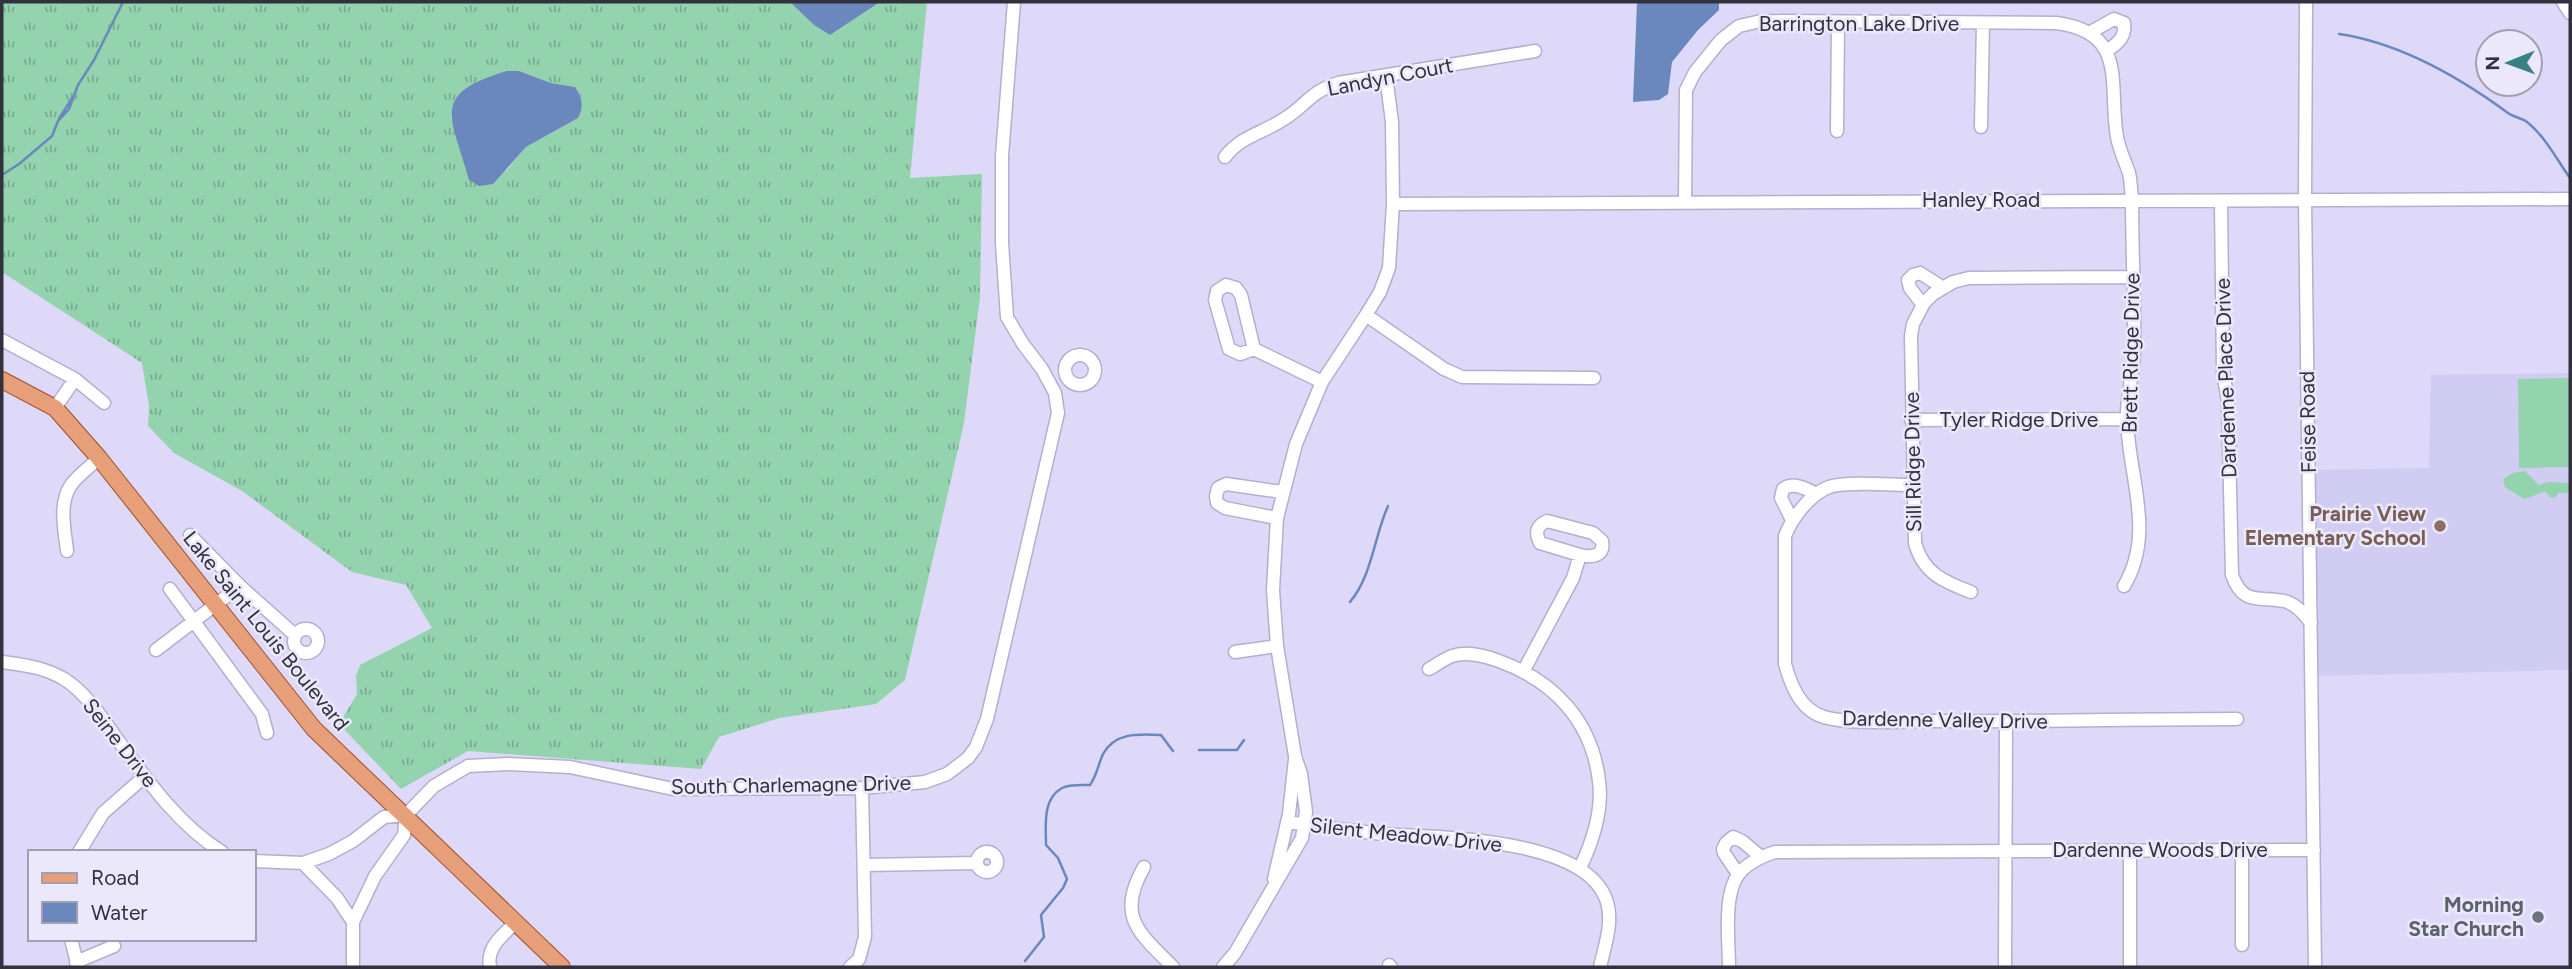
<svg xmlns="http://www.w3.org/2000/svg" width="2572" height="969" viewBox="0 0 2572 969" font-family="Figtree,sans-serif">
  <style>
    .built { fill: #d1ccf1 }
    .grass { fill: url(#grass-tufts); fill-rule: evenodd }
    .park { fill: #93d3ae }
    .water { fill: #6a88bd }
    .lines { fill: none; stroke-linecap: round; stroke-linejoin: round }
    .stream { stroke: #6a88bd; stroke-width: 2.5 }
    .minor-casing { stroke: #b3afcd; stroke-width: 15 }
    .major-casing { stroke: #9e4f2a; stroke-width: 18 }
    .minor { stroke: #fff; stroke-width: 12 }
    .major { stroke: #e79f79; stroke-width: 16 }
    .education-dot { fill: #8d6e63; stroke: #ebe8fc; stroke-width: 2.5 }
    .worship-dot { fill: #6b7280; stroke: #ebe8fc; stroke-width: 2.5 }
    .labels { text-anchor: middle; stroke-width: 5; stroke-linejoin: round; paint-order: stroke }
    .street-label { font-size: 21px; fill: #33313d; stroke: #ebe8fc }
    .education-label { font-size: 21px; font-weight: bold; fill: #785e54; stroke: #ebe8fc; text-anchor: end }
    .worship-label { font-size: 21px; font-weight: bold; fill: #5b616d; stroke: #ebe8fc; text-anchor: end }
  </style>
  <defs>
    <pattern id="grass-tufts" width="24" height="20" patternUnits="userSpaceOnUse" patternTransform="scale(1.75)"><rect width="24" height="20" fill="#93d3ae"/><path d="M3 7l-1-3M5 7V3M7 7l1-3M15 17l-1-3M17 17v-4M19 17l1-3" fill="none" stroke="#79ac8f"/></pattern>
  </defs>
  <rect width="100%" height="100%" fill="#ded9f9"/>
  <path class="built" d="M2570 373V670L2312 676 2309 470 2429 468 2431 375Z"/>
  <path class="grass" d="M2 2H790L814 25 830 35 880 2H927L910 178 982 174 980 297 964 423 905 680 876 704 779 718 719 737 701 769 468 751 401 789 339 724 357 694 356 676 360 665 432 628 406 585 352 572 242 491 174 453 148 426 149 406 142 363 2 272ZM519 71 551 83 575 87C583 98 584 107 578 118L526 147 506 171 457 134 451 117Z"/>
  <path class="park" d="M2570 378V467L2519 468 2518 379Z
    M2525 471 2539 485 2548 482 2570 483V493H2559L2554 498 2550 497 2546 492C2538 492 2532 498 2524 499L2505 487 2503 479 2513 473Z"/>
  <path class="water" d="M790 2H880L830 35 814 25Z
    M1637 2H1719V10L1698 30 1672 62 1668 94 1659 100 1633 102Z
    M507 71H519L551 83 575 87C583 98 584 107 578 118L526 147 493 184 479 186 469 180C452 117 428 94 507 71Z"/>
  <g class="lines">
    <path class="stream" d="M2339 34C2401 43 2459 77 2508 113 2513 117 2522 118 2527 122 2545 136 2557 160 2570 178
      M59 119 72 98
      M2 175 19 164 52 136 58 121 69 109 78 85 94 60 123 2
      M1350 602C1372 576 1374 537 1388 506
      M1199 750H1237L1244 740
      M1025 961 1044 937 1041 915 1063 888 1067 879 1058 858 1046 845C1046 826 1042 799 1062 788 1069 784 1082 785 1090 785 1097 775 1098 765 1103 754 1115 732 1139 734 1161 735L1173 751"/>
    <g class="minor-casing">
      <path id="minor" d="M2306 2 2305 200 2315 967
        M2563 2 2570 13
        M2089 33 2114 19 2124 23C2126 37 2118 43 2107 51
        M1981 127 1983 23
        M1837 131 1838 22
        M1225 157C1241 136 1263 133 1284 119 1307 105 1308 93 1338 83L1535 51
        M1685 201 1686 90 1695 72 1721 40 1739 26 1761 21 2056 23C2129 32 2108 85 2117 137 2119 149 2125 161 2129 173 2131 181 2131 191 2132 200 2132 251 2135 304 2134 355 2133 377 2126 397 2127 419 2128 475 2156 533 2124 586
        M2221 201 2223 371 2228 402 2232 575C2243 606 2259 596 2284 601 2296 604 2304 614 2311 623
        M1393 204 2570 199
        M1923 305 1910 288 1908 280 1913 275 1920 273 1942 287
        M1366 315 1444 369 1462 377 1594 378
        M2 340 75 379 104 403
        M1254 349 1240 354 1229 349 1215 300 1217 291 1226 285 1236 288 1241 295 1254 349 1322 382
        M1065 370a15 15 0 1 1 30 0a15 15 0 1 1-30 0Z
        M55 408 75 379
        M1911 420 2127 419
        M1913 485C1891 485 1848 481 1829 487 1810 494 1792 518 1785 536V664C1791 685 1800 710 1824 717 1852 725 1902 721 1932 721 2034 722 2135 719 2237 719
        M1277 518 1225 508 1217 503 1216 496 1218 488 1226 484 1282 492
        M1792 520 1781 498 1783 489C1794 481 1806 489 1817 494
        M190 535 240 586 295 635
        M67 551C65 531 58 504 71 485 78 475 91 466 99 458
        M170 589 262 714 267 733
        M1971 592C1944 582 1923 573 1915 543L1911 336 1913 324 1924 303 1933 294 1953 282 1969 278 2133 277
        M294 641a12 12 0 1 1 24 0a12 12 0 1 1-24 0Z
        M156 650 240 586
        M1235 652 1277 646
        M2 662C23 665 44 667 64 679 87 693 104 721 120 743 149 783 180 826 222 852
        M1429 669C1436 665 1444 659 1452 656 1466 651 1486 656 1499 661 1554 681 1592 721 1599 781 1603 811 1593 841 1580 868
        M1524 670 1573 578 1580 555C1592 558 1605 556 1602 541L1593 533 1547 521C1536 526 1535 533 1540 543L1580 555
        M406 815 434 786 468 766 508 764 570 767 673 789 862 788 925 782 947 774 968 758 976 747 987 719 1058 413 1055 393 1042 369 1023 344 1007 317 1002 243V156L1014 2
        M1287 822C1319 827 1351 831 1383 834 1438 838 1583 837 1606 899 1614 921 1605 945 1600 967
        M2242 850V945
        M79 852 103 813 144 777
        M977 862a10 10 0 1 1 20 0a10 10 0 1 1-20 0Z
        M254 861 303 863 329 854 353 841 384 817 406 815
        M303 863 337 898 353 922
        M864 865 977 863
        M1144 867C1116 916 1138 932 1173 967
        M1738 874 1724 853 1723 849 1726 843 1733 837 1742 841 1761 857
        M1274 879 1289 814 1295 759
        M71 939 78 967
        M76 962 114 946
        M1389 965 1391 967
        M353 967V922L375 876 404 835 406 815
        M490 967C486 947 503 935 516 922
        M850 967 859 959 865 937 862 788
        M1223 967 1235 953 1302 838 1306 812 1301 774 1295 756 1277 646 1273 590 1277 518 1296 444 1322 382 1366 315 1380 292 1389 268 1393 204 1392 122 1386 76
        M1729 967C1729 942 1723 896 1738 875 1746 864 1763 856 1775 852L2314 850
        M2005 967 2006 722
        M2130 967V850"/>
    </g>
    <g class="major-casing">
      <path id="major" d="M2 380 55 408 99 458 314 729 562 967"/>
    </g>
    <use href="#minor" class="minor"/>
    <use href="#major" class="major"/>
  </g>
  <circle class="education-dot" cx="2440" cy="526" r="7"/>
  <circle class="worship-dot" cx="2538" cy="917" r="7"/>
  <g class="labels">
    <g class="street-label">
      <text x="1859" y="31">Barrington Lake Drive</text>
      <text transform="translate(1390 77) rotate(-11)" y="7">Landyn Court</text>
      <text x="1981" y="207">Hanley Road</text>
      <text transform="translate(2131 353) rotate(-89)" y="7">Brett Ridge Drive</text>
      <text transform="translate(2226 378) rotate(-92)" y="7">Dardenne Place Drive</text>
      <text x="2019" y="427">Tyler Ridge Drive</text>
      <text transform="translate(2308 422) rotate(-91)" y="7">Feise Road</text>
      <text transform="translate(1913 462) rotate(-91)" y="7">Sill Ridge Drive</text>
      <text transform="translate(266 631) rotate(51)" y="7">Lake Saint Louis Boulevard</text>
      <text transform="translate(1945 720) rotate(1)" y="7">Dardenne Valley Drive</text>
      <text transform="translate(120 743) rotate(52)" y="7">Seine Drive</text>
      <text transform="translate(791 785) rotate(-1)" y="7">South Charlemagne Drive</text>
      <text transform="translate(1406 835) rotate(6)" y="7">Silent Meadow Drive</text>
      <text x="2160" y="857">Dardenne Woods Drive</text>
    </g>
    <g class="education-label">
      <text x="2426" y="521">Prairie View<tspan x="2426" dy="24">Elementary School</tspan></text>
    </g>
    <g class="worship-label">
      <text x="2524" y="912">Morning<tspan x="2524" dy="24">Star Church</tspan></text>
    </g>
  </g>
  <rect width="2572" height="969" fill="none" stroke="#33313d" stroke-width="7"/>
  <rect x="28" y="850" width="228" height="91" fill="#ebe8fc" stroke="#a19fb0" stroke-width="2"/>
  <rect x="42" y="873" width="35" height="10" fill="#e79f79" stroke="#a19fb0" stroke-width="2"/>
  <text x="91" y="885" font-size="21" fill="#33313d">Road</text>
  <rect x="42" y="902" width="35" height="21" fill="#6a88bd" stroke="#a19fb0" stroke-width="2"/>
  <text x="91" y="920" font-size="21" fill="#33313d">Water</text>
  <g transform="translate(2509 63) rotate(269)"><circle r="33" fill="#ebe8fc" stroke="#a19fb0" stroke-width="2"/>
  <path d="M0-5L12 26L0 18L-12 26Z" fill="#398284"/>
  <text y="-10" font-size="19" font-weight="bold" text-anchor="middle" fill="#33313d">N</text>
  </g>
</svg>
